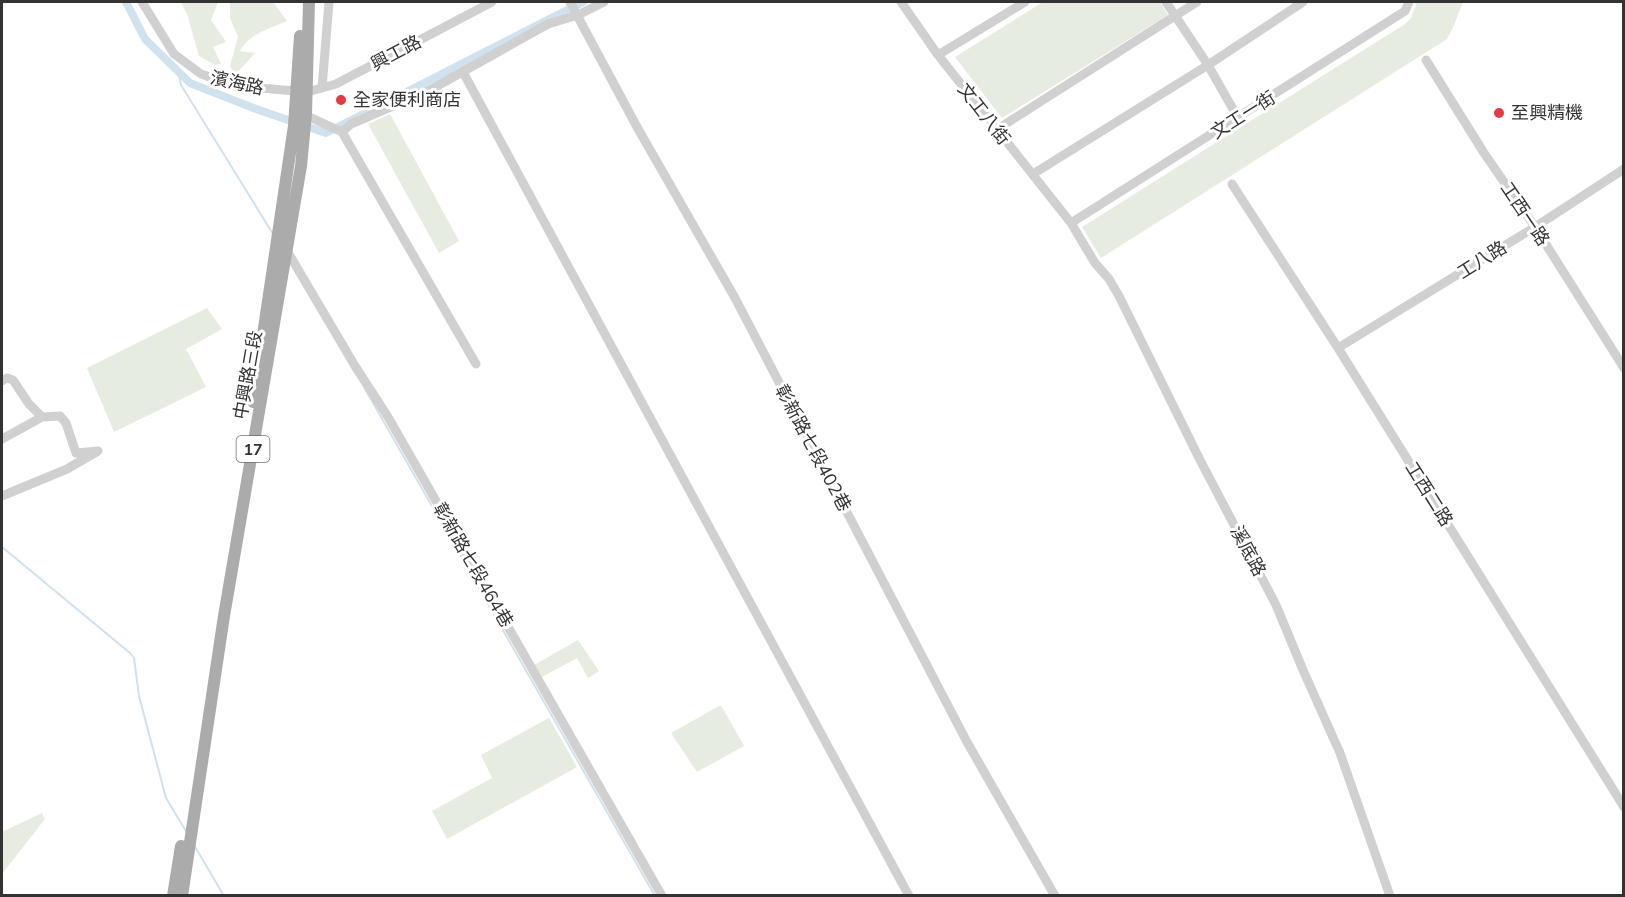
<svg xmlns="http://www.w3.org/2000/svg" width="1625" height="897" viewBox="0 0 1625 897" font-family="'Nunito Sans','Noto Sans TC',sans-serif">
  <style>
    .green { fill: #e6ecdf }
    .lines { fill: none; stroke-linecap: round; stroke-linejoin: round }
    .stream { stroke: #cfe2ee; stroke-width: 2 }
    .canal { stroke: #cfe2ee; stroke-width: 8 }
    .minor { stroke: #d0d0d0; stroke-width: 9 }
    .major { stroke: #ababab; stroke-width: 12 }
    .poi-dot { fill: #e63946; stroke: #fff; stroke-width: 2 }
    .labels { text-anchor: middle; stroke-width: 6; stroke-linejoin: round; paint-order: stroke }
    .shield { fill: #fff; stroke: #707070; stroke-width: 1.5 }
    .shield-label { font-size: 16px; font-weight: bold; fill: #333 }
    .street-label { font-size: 18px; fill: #333; stroke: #fff }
    .poi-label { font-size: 18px; fill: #333; stroke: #fff; text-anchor: start }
  </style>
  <rect width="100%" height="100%" fill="#fff"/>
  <path class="green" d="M181 2H218L211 20 226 42 213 47 221 64 215 65 199 56 187 14Z
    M230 2H273L287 21C269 29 250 33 240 51L255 53 235 75 230 66 238 37 230 18Z
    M1043 2H1160L1168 15 1002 118 955 57Z
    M1417 2H1463L1452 30 1447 39 1101 258 1082 227 1405 24 1411 18Z
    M390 114 459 241 439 253 368 124Z
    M207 308 222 329 186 349 206 387 114 432 87 368Z
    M578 640 599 671 588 678 577 658 542 677 534 665Z
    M721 705 744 746 697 772 671 733Z
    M549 718 577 767 447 839 432 811 492 778 481 755Z
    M42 813 45 819 2 874V832Z"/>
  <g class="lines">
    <path class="stream" d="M178 71 181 85 273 234
      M365 389 655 896
      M2 547 130 653 134 658 139 696 166 798 187 833
      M194 845 224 896"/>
    <path class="canal" d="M126 2 145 39 190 83 256 109 326 133 583 2"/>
    <path class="minor" d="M142 2 174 54 201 74 236 86 307 92 336 84 492 2
      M570 2 637 127 735 298 967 742 1055 896
      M901 2 938 55 1071 223 1095 263 1109 279 1119 296 1199 458 1276 605 1303 670 1340 753 1390 896
      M1166 2 1208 65 1238 118
      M938 55 1025 2
      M1426 60 1484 153 1535 227 1624 368
      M463 72 909 896
      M322 88 329 2
      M301 113 342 132 476 364
      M996 130 1197 2
      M342 132 351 124 430 90 548 24 578 15 604 2
      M1033 174 1208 65 1303 2
      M1232 184 1338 348 1624 807
      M1071 223 1405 11 1409 2
      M286 249 355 366 388 417 662 896
      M1338 348 1535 227 1624 169
      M2 381 7 378 13 380 29 404 42 417 60 416 66 423 76 453 98 451 67 469 2 496
      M2 439 42 417"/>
    <path class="major" d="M253 402 294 126 300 36
      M173 896 181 846
      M182 896 224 616 301 166 306 114 309 2"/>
  </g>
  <g class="poi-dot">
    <circle cx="341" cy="100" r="6"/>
    <circle cx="1499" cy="113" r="6"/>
  </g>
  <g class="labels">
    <rect class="shield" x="236.5" y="436" width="33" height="26" rx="4.5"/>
    <g class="shield-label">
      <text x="253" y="455">17</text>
    </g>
    <g class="street-label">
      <text transform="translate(396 53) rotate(-28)" y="6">興工路</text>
      <text transform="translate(237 83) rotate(12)" y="6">濱海路</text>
      <text transform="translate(984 114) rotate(52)" y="6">文工八街</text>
      <text transform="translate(1243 115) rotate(-32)" y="6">文工一街</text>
      <text transform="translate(1525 214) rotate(56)" y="6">工西一路</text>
      <text transform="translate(1482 260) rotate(-32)" y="6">工八路</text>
      <text transform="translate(248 375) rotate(-80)" y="6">中興路三段</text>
      <text transform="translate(813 448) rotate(62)" y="6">彰新路七段402巷</text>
      <text transform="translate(1429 494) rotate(58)" y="6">工西二路</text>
      <text transform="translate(1248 551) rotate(62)" y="6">溪底路</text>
      <text transform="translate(473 565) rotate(60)" y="6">彰新路七段464巷</text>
    </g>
    <g class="poi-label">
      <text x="353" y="106">全家便利商店</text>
      <text x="1511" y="119">至興精機</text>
    </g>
  </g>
  <rect width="1625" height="897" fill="none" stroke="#333333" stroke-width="6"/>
</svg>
